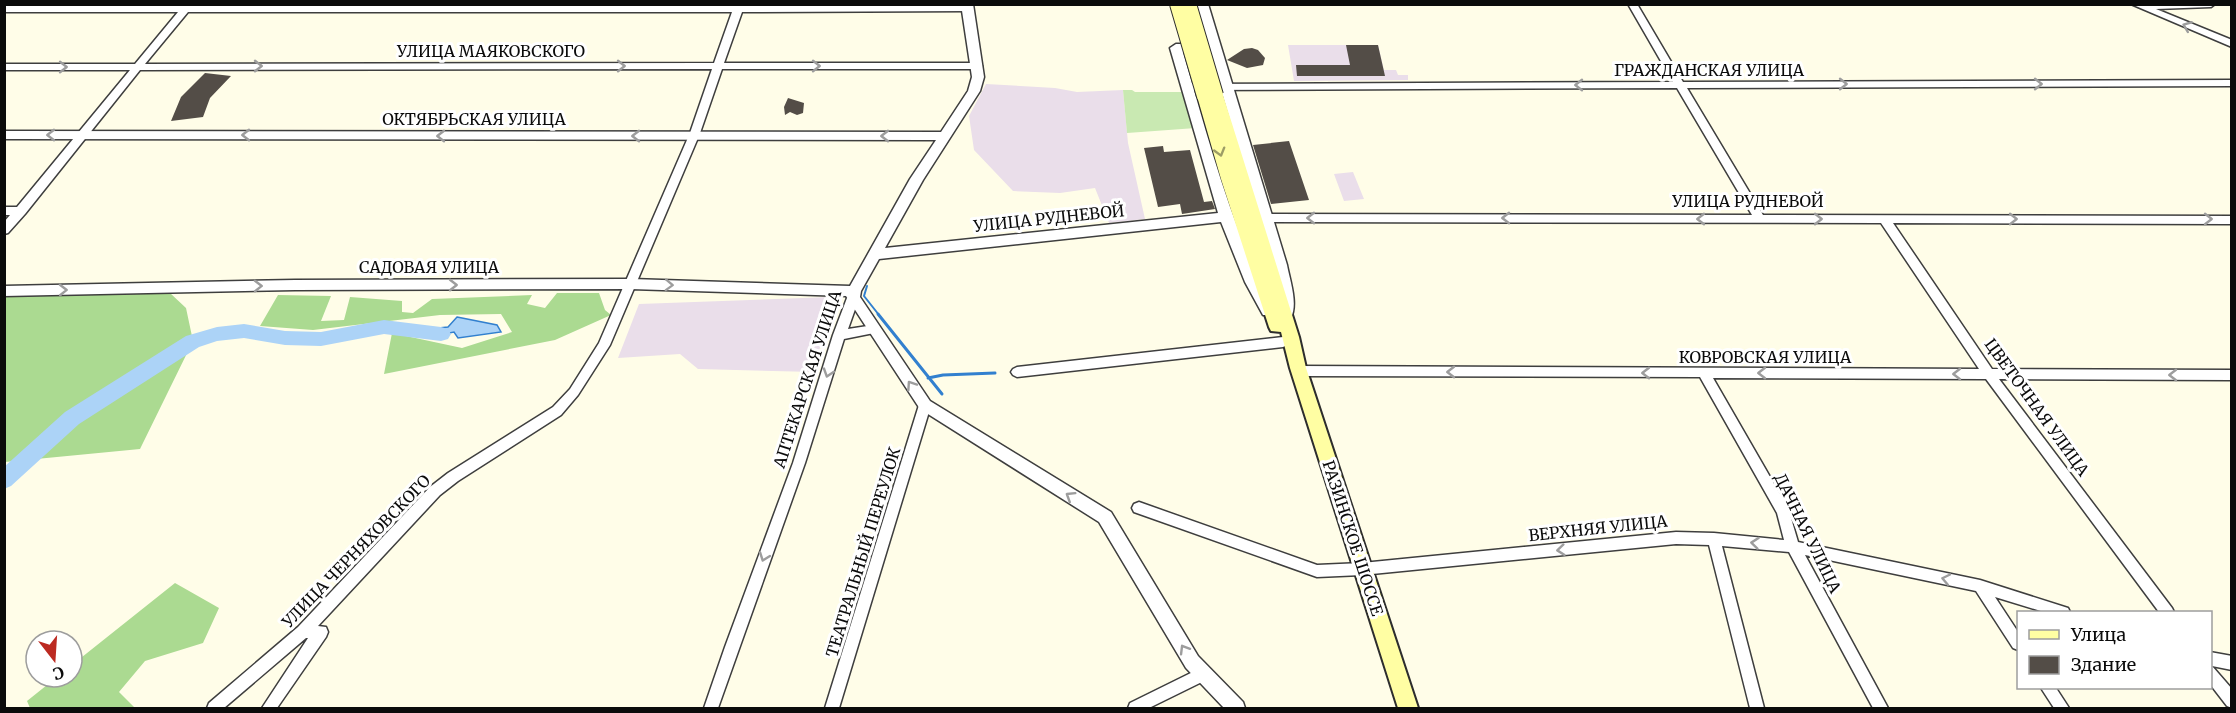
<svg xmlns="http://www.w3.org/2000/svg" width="2236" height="713" viewBox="0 0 2236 713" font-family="Merriweather,serif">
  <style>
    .industrial { fill: #eadeea }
    .green { fill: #c9e9b2 }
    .forest { fill: #abda91 }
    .water { fill: #acd3f7; stroke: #3280cf; stroke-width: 1.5 }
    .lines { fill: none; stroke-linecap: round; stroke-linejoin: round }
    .stream-far1 { stroke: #3280cf; stroke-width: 2 }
    .stream { stroke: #3280cf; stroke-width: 3 }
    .river { fill: #acd3f7; fill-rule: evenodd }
    .building { fill: #534d47 }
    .minor-casing { stroke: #3e3e3e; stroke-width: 3 }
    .tertiary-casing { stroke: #3e3e3e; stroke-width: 3 }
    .secondary-casing { stroke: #2d2d2d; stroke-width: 4 }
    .minor { fill: #fff; fill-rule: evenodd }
    .tertiary { fill: #fff; fill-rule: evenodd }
    .secondary { fill: #fffea3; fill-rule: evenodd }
    .secondary-bridge-casing { stroke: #2d2d2d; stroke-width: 16; stroke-linecap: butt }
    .secondary-bridge { stroke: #fffea3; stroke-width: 14 }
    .oneway { stroke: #9d9d9d }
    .oneway2 { stroke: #9d9d66 }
    .labels { text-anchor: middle; stroke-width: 6; stroke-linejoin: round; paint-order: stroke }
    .street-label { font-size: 16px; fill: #0b0b0b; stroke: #fff }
  </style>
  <rect width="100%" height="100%" fill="#fffde8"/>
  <path class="industrial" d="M1288 45H1378L1384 70H1396L1398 75H1408V80L1294 81Z
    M986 84 1055 88 1077 92 1123 90 1128 143 1145 219 1109 223 1095 188 1060 193 1013 191 974 150 969 116Z
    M1353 172 1364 199 1344 201 1334 174Z
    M830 297 815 372 698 369 680 354 618 358 639 304Z"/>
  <path class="green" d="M1123 90H1132L1135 92H1185L1196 128 1127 133Z"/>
  <path class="forest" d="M140 291 170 293 186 308 193 341 140 449 5 462 4 296Z
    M557 293H599L605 310 611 315 555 340 384 374 392 333 462 348 512 332 501 314 440 315 313 330 260 326 278 295 331 296 321 321 344 320 350 297 402 301V312L413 313 432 299 532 295 527 304 545 308Z
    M175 583 219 608 203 643 145 661 119 692 135 708H30L27 701 57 677H72V665Z"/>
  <path class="water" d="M457 317 497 325 501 332 458 338 454 332 444 334 439 331V328L448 327Z"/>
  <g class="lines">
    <path class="stream-far1" d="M867 286 864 296 879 315"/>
    <path class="stream" d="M878 314 942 394
      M928 378 943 375 995 373"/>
    <path class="river" d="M384 320 441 327 448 329 451 334 448 339 441 341 384 334 321 346 285 345 244 338 217 341 199 347 79 424 11 486 4 489V467L65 412 186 336 217 327 244 324 285 331 321 332Z"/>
  </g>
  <path class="building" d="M1346 45H1378L1385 76H1297L1296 65H1350Z
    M1252 48 1258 50 1265 58 1263 65 1247 68 1227 60 1244 49Z
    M205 73 231 76 210 98 203 117 171 121 181 97Z
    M788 98 804 103 803 113 797 115 790 112 785 115 784 107Z
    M1289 141 1309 200 1271 204 1253 145Z
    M1163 146 1164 152 1190 150 1204 202 1212 201 1215 209 1182 214 1180 204 1158 207 1144 148Z"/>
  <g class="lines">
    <g class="minor-casing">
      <path id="minor" d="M1628 4H1637L1683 82 2232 80V86L1687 88 1763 215 2232 216V224L1893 223 1992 369 2232 370V380L1999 379 2172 608 2174 612H2159L1986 379 1713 378 1788 508 1798 542 1980 580 2068 608 2070 612H2044L1995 597 2018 632V650L2013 648 1976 591 1805 555 1888 708H1873L1789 552 1722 546 1764 708H1750L1709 545 1676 544 1362 575 1317 577 1134 512 1132 508 1134 504 1139 502 1317 565 1362 563 1676 532 1714 533 1784 540 1777 513 1700 377 1299 376 1295 374 1293 371 1295 368 1299 366 1979 369 1881 223 1265 222 1260 218 1265 214 1752 215 1677 88 1187 90 1182 87 1187 84 1673 82Z
        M2131 4H2215L2211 7 2156 9 2232 40V47Z
        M4 6H966L971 9 969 11 742 12 724 63H977L982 66 977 69H722L700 133 610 345 578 395 561 415 458 481 440 495 318 626 326 627 328 632 326 637 277 708H262L308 638H306L224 708H207L209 703 298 627 430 487 448 473 553 407 570 389 599 343 690 133 712 69 140 70 25 214 8 233 4 234V222L10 215H4V207H17L130 70H4V64H135L178 12H4ZM188 12H732L714 63 145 64Z
        M853 294 859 298 848 329 874 325 880 329 874 333 844 339 805 463 718 708H704L725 647 793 463 833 335 847 298Z
        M1283 337 1287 339 1289 342 1287 345 1283 347 1017 377 1013 375 1011 372 1013 369 1017 367Z
        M925 400 929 401 931 405 839 708H825L919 405 921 401Z
        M2210 652 2232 656V670L2212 666 2232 689V708L2227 706 2210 684Z
        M1203 667 1208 669 1210 674 1208 679 1149 708H1128L1130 703Z
        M2041 688H2056L2069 708H2054Z"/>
    </g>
    <g class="tertiary-casing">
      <path id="tertiary" d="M961 4H973L984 77 980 91 923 180 885 248 1218 213 1170 48 1176 44H1208L1196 4H1208L1287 265C1290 281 1298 303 1291 318H1281L1279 314 1273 265 1210 52H1183C1209 141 1231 229 1275 311L1273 315H1263L1245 282 1221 222 879 259 861 291 860 297 930 401 1111 512 1198 656 1243 702 1245 708H1224L1186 668 1099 522 920 409 846 296 631 289 295 290 4 296V286L295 280 631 279 850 286 910 179 936 140 4 139V131L941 132 968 91 972 77Z"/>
    </g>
    <g class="secondary-casing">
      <path id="secondary" d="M1216 91 1223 95 1299 337 1306 368 1418 708H1398L1290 368 1281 332 1271 331 1269 327 1221 179 1197 96 1199 93 1204 92 1210 94Z"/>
    </g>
    <use href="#minor" class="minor"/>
    <use href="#tertiary" class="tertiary"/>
    <use href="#secondary" class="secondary"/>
    <g class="secondary-bridge-casing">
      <path id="secondary-bridge" d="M1177 4 1204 96
        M1189 4 1216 95"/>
    </g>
    <use href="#secondary-bridge" class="secondary-bridge"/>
  </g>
  <defs><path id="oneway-chevron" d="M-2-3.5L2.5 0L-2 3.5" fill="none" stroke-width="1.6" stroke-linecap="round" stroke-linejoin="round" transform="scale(1.5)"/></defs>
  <g class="oneway">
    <use href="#oneway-chevron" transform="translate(2187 26) rotate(-158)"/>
    <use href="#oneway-chevron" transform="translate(258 66)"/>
    <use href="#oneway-chevron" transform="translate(621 66)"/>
    <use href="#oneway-chevron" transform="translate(816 66)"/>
    <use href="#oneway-chevron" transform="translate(63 67)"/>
    <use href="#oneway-chevron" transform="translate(1843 84)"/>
    <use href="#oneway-chevron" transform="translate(2038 84)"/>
    <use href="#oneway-chevron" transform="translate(1579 85) rotate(180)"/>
    <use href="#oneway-chevron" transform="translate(51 135) rotate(-180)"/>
    <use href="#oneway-chevron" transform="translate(246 135) rotate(-180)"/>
    <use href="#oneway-chevron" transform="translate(441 136) rotate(-180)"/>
    <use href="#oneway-chevron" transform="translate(636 136) rotate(-180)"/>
    <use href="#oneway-chevron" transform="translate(885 136) rotate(-180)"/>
    <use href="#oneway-chevron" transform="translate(1311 218) rotate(180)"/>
    <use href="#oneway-chevron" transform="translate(1506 218) rotate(-180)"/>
    <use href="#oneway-chevron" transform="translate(1701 219) rotate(-180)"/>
    <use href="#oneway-chevron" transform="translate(1818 219)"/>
    <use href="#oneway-chevron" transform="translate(2013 219)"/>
    <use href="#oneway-chevron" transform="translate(2208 219)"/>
    <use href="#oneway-chevron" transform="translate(453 285)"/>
    <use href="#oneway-chevron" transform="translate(669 285) rotate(2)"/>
    <use href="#oneway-chevron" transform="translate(258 286) rotate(-1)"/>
    <use href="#oneway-chevron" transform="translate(63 290) rotate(-1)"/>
    <use href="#oneway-chevron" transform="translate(1451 372) rotate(-180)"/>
    <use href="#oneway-chevron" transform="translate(828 373) rotate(108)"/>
    <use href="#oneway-chevron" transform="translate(1646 373) rotate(-180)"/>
    <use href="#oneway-chevron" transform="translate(1762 373) rotate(-180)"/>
    <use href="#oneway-chevron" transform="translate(1957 374) rotate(-180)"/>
    <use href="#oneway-chevron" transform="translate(2173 375) rotate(-180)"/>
    <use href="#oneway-chevron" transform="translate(911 385) rotate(-124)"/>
    <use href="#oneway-chevron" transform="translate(1070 496) rotate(-148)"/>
    <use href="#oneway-chevron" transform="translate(1755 543) rotate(-174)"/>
    <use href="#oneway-chevron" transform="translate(1561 550) rotate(174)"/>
    <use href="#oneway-chevron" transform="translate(764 557) rotate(110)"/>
    <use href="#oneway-chevron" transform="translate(1946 579) rotate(-168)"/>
    <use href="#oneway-chevron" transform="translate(1184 649) rotate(-121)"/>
  </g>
  <use class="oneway2" href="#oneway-chevron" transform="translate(1220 152) rotate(74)"/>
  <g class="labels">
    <g class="street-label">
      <text x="491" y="57">УЛИЦА МАЯКОВСКОГО</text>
      <text x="1709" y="76">ГРАЖДАНСКАЯ УЛИЦА</text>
      <text x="474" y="125">ОКТЯБРЬСКАЯ УЛИЦА</text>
      <text x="1748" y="207">УЛИЦА РУДНЕВОЙ</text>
      <text transform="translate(1049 218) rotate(-6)" y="6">УЛИЦА РУДНЕВОЙ</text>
      <text x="429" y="273">САДОВАЯ УЛИЦА</text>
      <text x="1765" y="363">КОВРОВСКАЯ УЛИЦА</text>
      <text transform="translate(807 379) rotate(-72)" y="6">АПТЕКАРСКАЯ УЛИЦА</text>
      <text transform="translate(2037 407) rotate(54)" y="6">ЦВЕТОЧНАЯ УЛИЦА</text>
      <text transform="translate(1598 528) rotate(-6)" y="6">ВЕРХНЯЯ УЛИЦА</text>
      <text transform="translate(1808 533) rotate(64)" y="6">ДАЧНАЯ УЛИЦА</text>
      <text transform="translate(1353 538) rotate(72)" y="6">РАЗИНСКОЕ ШОССЕ</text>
      <text transform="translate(356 551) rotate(-46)" y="6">УЛИЦА ЧЕРНЯХОВСКОГО</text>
      <text transform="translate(863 552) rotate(-73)" y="6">ТЕАТРАЛЬНЫЙ ПЕРЕУЛОК</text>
    </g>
  </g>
  <rect width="2236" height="713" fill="none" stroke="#0b0b0b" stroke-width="12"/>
  <rect x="2017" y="611" width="195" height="78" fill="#ffffff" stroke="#9d9d9d" stroke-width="1.5"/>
  <rect x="2029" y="630" width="30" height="9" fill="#fffea3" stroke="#9d9d9d" stroke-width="1.5"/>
  <text x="2071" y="641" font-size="18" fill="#0b0b0b">Улица</text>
  <rect x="2029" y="656" width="30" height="18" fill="#534d47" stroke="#9d9d9d" stroke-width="1.5"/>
  <text x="2071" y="671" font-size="18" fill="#0b0b0b">Здание</text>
  <g transform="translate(54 659) rotate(163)"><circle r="28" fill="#ffffff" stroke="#9d9d9d" stroke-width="1.5"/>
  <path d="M0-4.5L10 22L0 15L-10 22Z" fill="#bc2a21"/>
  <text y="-9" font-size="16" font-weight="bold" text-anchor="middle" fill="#0b0b0b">С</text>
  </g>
</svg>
